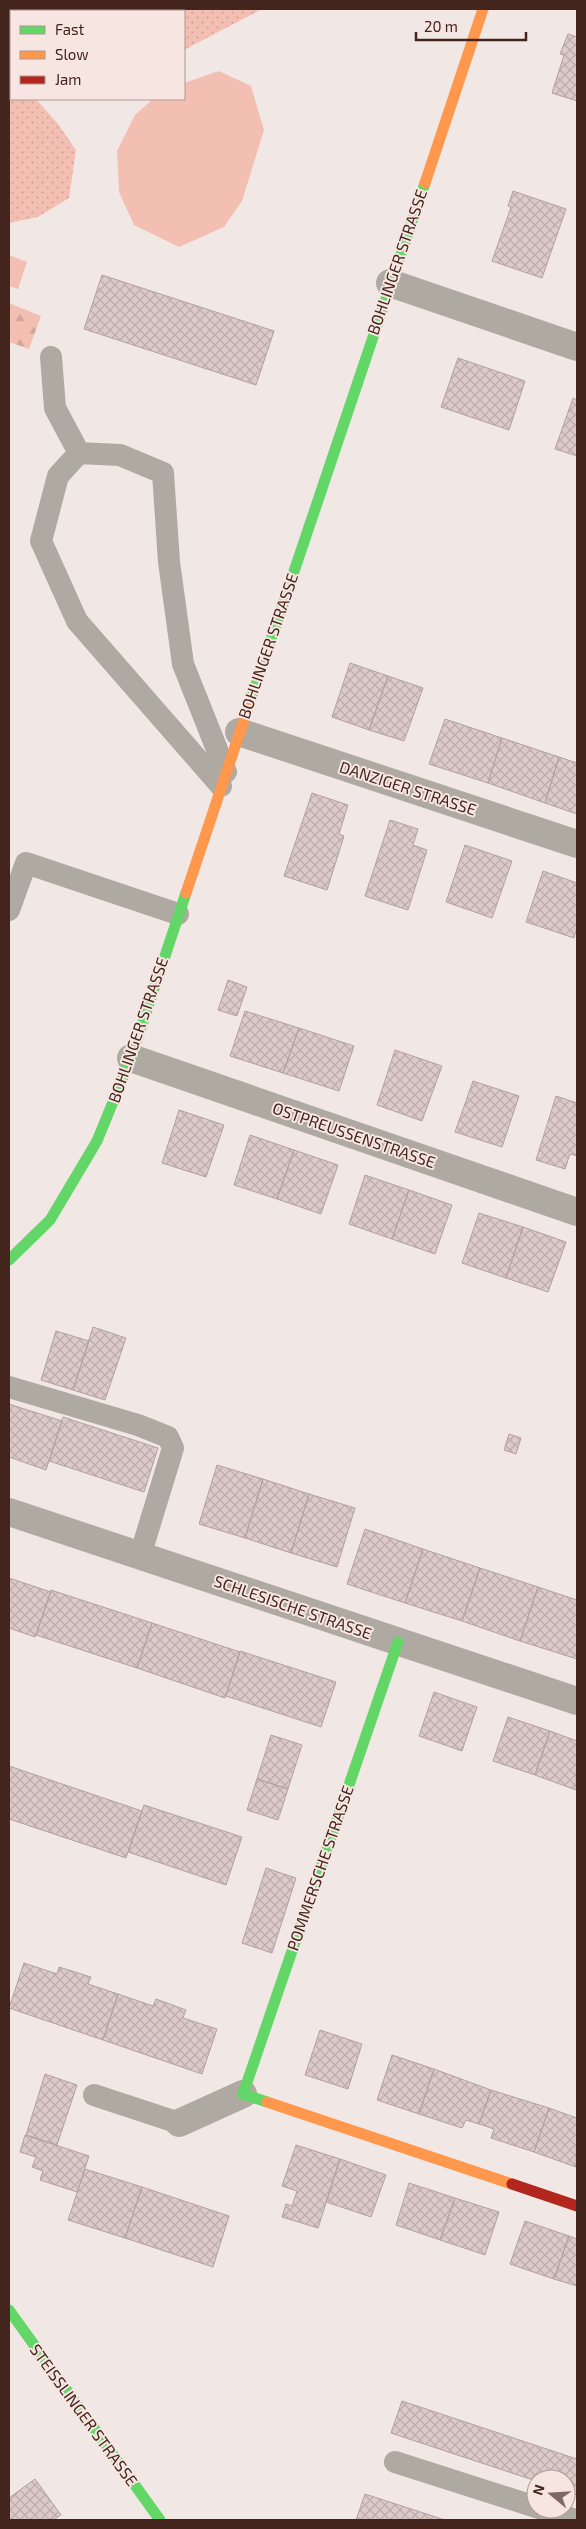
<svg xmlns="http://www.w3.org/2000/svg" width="586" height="2529" viewBox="0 0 586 2529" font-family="'Exo 2',sans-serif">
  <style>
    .grass { fill: url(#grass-dots) }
    .forest { fill: url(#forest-firs) }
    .park { fill: #f4bfb3 }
    .building { fill: url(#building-cross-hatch); stroke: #b3a0a2 }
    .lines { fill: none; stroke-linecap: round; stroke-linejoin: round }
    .lane { stroke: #aea9a1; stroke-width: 22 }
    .street { stroke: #aea9a1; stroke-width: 28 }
    .fast { stroke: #63d668; stroke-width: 11 }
    .slow { stroke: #ff974d; stroke-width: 11 }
    .jam { stroke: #b3261e; stroke-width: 11 }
    .labels { text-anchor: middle; stroke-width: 4; stroke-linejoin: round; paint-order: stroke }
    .street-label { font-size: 16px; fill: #43251e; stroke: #f6e5e1 }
  </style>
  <defs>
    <pattern id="grass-dots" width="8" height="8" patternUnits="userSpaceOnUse" patternTransform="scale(1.25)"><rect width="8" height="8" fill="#f4bfb3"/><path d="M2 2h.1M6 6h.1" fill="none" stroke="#d2a49a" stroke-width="1.8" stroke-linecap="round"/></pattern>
    <pattern id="forest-firs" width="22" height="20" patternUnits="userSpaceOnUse" patternTransform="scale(1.25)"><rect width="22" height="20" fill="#f4bfb3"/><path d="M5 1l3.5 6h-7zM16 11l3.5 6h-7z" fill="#d2a49a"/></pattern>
    <pattern id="building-cross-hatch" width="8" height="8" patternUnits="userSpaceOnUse" patternTransform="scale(1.25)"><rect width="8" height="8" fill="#dcc9c9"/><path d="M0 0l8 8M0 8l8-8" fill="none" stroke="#beacac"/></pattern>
  </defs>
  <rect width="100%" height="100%" fill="#f1e8e6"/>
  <path class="grass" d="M9 9H30V11H11V99H36L58 124 76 150 69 198 38 217 9 223Z
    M101 9H262L184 50V11H99Z"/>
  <path class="forest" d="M9 303 41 316 29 349 9 342Z"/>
  <path class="park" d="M219 71 251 86 264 130 242 201 224 227 179 247 134 225 119 192 117 151 135 115 153 99H184V83Z
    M9 255 27 262 18 289 9 286Z"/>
  <path class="building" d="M568 34 577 37V101L552 93 564 55 560 54Z
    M513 191 566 209 542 278 492 261 511 207 508 206Z
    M102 275 274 331 256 385 84 329Z
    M458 358 525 381 509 430 441 407Z
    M573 398 577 400V456L555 449Z
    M350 663 388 676 369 730 332 717Z
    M388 676 423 688 404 741 369 730Z
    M445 719 502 738 488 783 429 764Z
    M502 738 559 757 545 803 488 783Z
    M559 757 577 763V814L545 803Z
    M312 793 348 805 339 834 344 836 327 890 284 876Z
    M390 820 418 829 413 845 427 850 408 910 365 896Z
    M465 845 512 861 492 918 446 902Z
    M543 871 577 883V927L574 938 526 922Z
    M228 980 247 987 237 1016 218 1010Z
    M245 1011 299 1028 283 1073 230 1056Z
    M299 1028 354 1046 339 1091 283 1073Z
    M395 1050 442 1066 422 1121 377 1105Z
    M473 1081 519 1096 502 1147 455 1132Z
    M556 1096 577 1103V1156L570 1154 565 1169 536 1160Z
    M179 1110 224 1125 206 1177 162 1163Z
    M250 1135 294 1150 277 1199 234 1185Z
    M294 1150 338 1165 321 1214 277 1199Z
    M365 1175 409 1190 392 1239 349 1224Z
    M409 1190 452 1205 435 1254 392 1239Z
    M479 1213 523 1227 506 1278 462 1263Z
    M523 1227 566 1242 548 1292 506 1278Z
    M93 1327 126 1338 105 1400 73 1390Z
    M56 1331 89 1341 73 1390 41 1380Z
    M9 1404 62 1421 46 1470 9 1457Z
    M63 1417 158 1448 144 1492 49 1461Z
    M509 1434 521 1438 516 1454 504 1450Z
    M217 1465 263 1479 245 1538 199 1524Z
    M263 1479 309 1494 291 1553 245 1538Z
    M309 1494 355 1508 337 1567 291 1553Z
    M365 1529 423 1549 405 1603 347 1584Z
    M423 1549 480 1568 462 1621 405 1603Z
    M480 1568 538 1587 520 1641 462 1621Z
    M9 1578 51 1592 35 1637 9 1628Z
    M538 1587 577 1600V1659L520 1641Z
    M51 1590 152 1623 137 1668 36 1635Z
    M152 1623 240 1652 225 1698 137 1668Z
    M240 1651 336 1682 321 1727 226 1696Z
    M434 1692 477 1707 462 1751 419 1736Z
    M508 1717 550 1731 535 1775 493 1761Z
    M550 1731 577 1741 576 1790 535 1775Z
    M271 1735 302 1745 288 1789 257 1779Z
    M9 1766 142 1811 126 1858 9 1819Z
    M257 1779 288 1789 278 1820 247 1810Z
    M144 1805 242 1837 226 1885 128 1852Z
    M266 1868 296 1878 272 1953 242 1943Z
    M24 1963 57 1974 59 1967 91 1977 88 1984 118 1994 103 2040 9 2008Z
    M118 1994 153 2006 156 1999 186 2010 183 2018 217 2029 202 2074 103 2040Z
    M320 2030 362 2044 348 2089 305 2075Z
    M392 2055 434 2069 419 2114 377 2100Z
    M434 2069 491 2090 479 2124 466 2120 462 2128 419 2114Z
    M45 2074 77 2085 57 2145 26 2135Z
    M491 2090 549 2108 534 2152 491 2138 494 2129 479 2124Z
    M549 2108 577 2118 576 2167 534 2152Z
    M25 2135 89 2156 77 2192 40 2180 43 2171 32 2167 36 2157 20 2152Z
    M296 2145 340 2159 318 2228 282 2217 286 2204 292 2206 297 2191 282 2186Z
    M340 2159 386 2175 371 2217 326 2202Z
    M85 2169 142 2187 125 2238 68 2220Z
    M409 2183 455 2198 440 2240 396 2225Z
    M142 2187 229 2216 213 2267 125 2238Z
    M455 2198 499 2212 485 2255 440 2240Z
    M525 2221 569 2236 554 2279 510 2264Z
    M569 2236 577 2239V2286L554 2279Z
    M402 2401 577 2459V2495L566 2491V2479H536V2481L391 2433Z
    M35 2479 61 2515 53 2520H9V2498Z
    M365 2494 445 2520H356Z"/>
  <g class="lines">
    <path class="lane" d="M51 357 55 408 79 453
      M221 786 77 621 41 541 58 476 79 453 120 455 163 473 169 562 183 664 226 772
      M9 910 26 863 178 914
      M9 1387 138 1425 168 1437 173 1448 140 1556
      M94 2095 179 2123
      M395 2462 536 2507
      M541 2509 576 2520"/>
    <path class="street" d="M390 283 577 347
      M239 732 577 844
      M131 1058 577 1212
      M9 1512 577 1701
      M179 2123 243 2094"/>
    <path class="fast" d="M251 699 425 183
      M9 1260 50 1220 97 1141 131 1058 186 893
      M267 2102 243 2094 398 1642
      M9 2310 160 2520"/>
    <path class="slow" d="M425 183 483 9
      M186 893 251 699
      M267 2102 512 2184"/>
    <path class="jam" d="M512 2184 577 2206"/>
  </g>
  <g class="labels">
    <g class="street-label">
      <text transform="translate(397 262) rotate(-71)" y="6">BOHLINGER STRASSE</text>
      <text transform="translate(268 646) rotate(-71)" y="6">BOHLINGER STRASSE</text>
      <text transform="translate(408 788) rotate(18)" y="6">DANZIGER STRASSE</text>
      <text transform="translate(138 1030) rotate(-71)" y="6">BOHLINGER STRASSE</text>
      <text transform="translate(354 1135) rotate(19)" y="6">OSTPREUSSENSTRASSE</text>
      <text transform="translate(293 1607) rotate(19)" y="6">SCHLESISCHE STRASSE</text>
      <text transform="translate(320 1868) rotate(-71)" y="6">POMMERSCHE STRASSE</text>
      <text transform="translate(84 2415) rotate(54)" y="6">STEISSLINGER STRASSE</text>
    </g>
  </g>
  <rect width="586" height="2529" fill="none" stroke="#43251e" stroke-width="20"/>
  <rect x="10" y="10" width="175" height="90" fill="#f6e5e1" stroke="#ae9893"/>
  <rect x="20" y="26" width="25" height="8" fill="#63d668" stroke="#ae9893"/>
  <text x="55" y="35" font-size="15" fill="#43251e">Fast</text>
  <rect x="20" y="51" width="25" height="8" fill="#ff974d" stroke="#ae9893"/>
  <text x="55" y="60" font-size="15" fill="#43251e">Slow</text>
  <rect x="20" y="76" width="25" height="8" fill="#b3261e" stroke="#ae9893"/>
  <text x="55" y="85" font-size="15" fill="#43251e">Jam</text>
  <g transform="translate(551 2494) rotate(288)"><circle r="24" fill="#f6e5e1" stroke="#ae9893"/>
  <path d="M0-4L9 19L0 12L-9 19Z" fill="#806964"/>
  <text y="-8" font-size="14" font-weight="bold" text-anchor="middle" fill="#43251e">N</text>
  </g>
  <path d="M416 32v8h110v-8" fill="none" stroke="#43251e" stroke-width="2.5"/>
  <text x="424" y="32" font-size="15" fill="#43251e" stroke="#f6e5e1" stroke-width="4" paint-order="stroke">20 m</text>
</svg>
